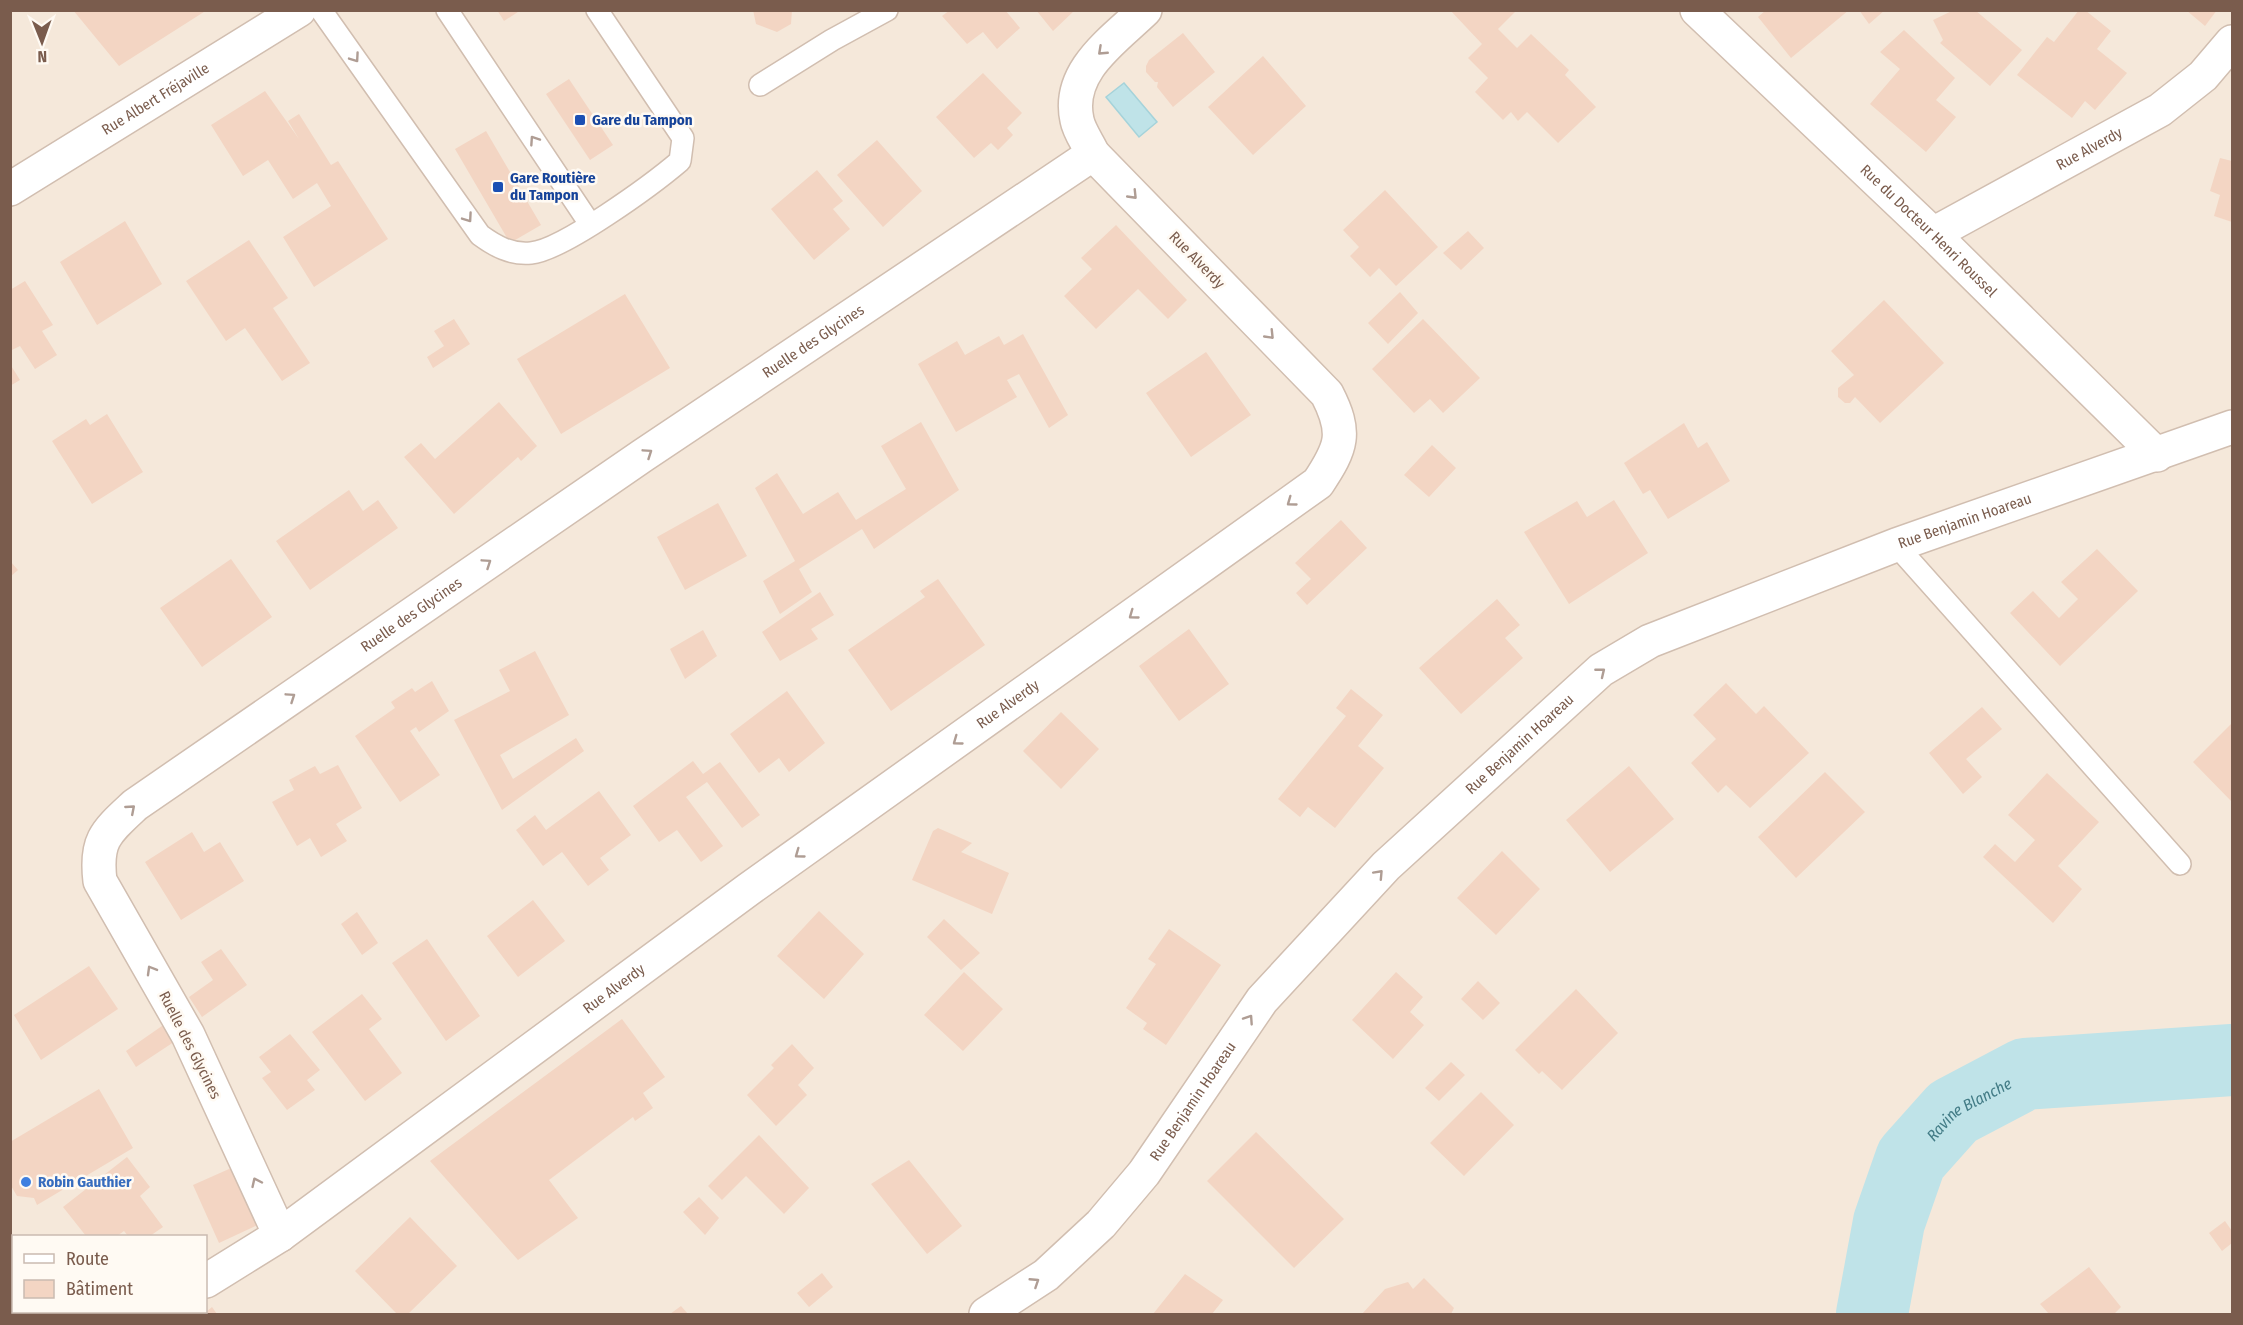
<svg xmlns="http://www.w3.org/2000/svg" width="2243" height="1325" viewBox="0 0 2243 1325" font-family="'Fira Sans Condensed',sans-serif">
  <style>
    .residential { fill: #f5e8da; fill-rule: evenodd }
    .water { fill: #bfe3e8; stroke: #a5d3da; stroke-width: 1.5 }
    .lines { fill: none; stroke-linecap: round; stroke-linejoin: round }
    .river { stroke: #bfe3e8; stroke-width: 72 }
    .building { fill: #f3d5c3 }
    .service-casing { stroke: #d1beb0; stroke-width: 24 }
    .minor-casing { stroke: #d1beb0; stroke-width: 36 }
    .tertiary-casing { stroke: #d1beb0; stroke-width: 36 }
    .service { stroke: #fff; stroke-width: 21 }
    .minor { stroke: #fff; stroke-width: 33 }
    .tertiary { stroke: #fff; stroke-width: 33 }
    .oneway { stroke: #af9d94 }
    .transit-dot { fill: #1a4fb4; stroke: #fffaf3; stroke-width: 2 }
    .shop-dot { fill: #3f7fe0; stroke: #fffaf3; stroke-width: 2 }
    .labels { text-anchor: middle; stroke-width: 5; stroke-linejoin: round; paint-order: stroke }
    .street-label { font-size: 15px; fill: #7a5c4d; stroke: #fffaf3 }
    .transit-label { font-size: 15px; font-weight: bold; fill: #164399; stroke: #fffaf3; text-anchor: start }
    .shop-label { font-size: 15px; font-weight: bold; fill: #366cbe; stroke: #fffaf3; text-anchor: start }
    .water-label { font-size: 16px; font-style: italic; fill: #437c86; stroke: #fffaf3 }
  </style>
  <rect width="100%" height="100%" fill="#fdf6ec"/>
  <path class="residential" d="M10 11H2232V1314H11ZM14 1236H206V1312H14Z"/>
  <path class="water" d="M1124 83 1157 122 1139 137 1106 97Z"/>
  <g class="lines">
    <path class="river" id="s1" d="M1872 1314 1889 1222 1911 1159 1953 1112 2025 1074 2232 1060"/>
  </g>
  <path class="building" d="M73 10H207L119 66Z
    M497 10H521L504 21Z
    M753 10H792L791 24 777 32 756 24Z
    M950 10H1005L1020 28 997 49 983 32 967 44 942 16Z
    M1036 10H1075L1053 31Z
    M1450 10H1517L1498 29 1517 48 1531 34 1569 70 1565 75 1596 107 1558 143 1527 112 1518 121 1511 112 1503 120 1475 92 1488 78 1468 58 1482 44Z
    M1766 10H1849L1791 58 1758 17Z
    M1859 10H1885L1869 24Z
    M1954 10H1975L2022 50 1990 86 1940 43 1943 40 1933 20Z
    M2079 10H2085L2111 31 2097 49 2127 73 2095 110 2085 101 2072 118 2017 75 2047 37 2054 42Z
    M2186 10H2217L2205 26Z
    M1904 30 1955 78 1936 100 1956 117 1926 152 1870 104 1900 69 1880 52Z
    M1183 33 1215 72 1173 107 1157 87 1158 82H1155L1146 72V66L1149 60Z
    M1263 56 1306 106 1253 155 1208 107Z
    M983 73 1022 113 1007 128 1013 135 998 150 991 143 974 158 936 117Z
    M569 79 613 145 590 160 546 94Z
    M265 91 299 139 288 121 299 114 331 165 338 161 388 239 314 287 283 237 331 206 317 183 293 199 268 160 243 176 211 125Z
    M486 131 541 225 510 243 455 149Z
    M877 140 922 191 883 227 837 175Z
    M2220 158 2232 161V222L2214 216 2220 195 2210 191Z
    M817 170 843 201 833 209 850 229 814 260 771 209Z
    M1385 190 1438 247 1396 286 1379 268 1370 277 1350 256 1359 247 1343 230Z
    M125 221 162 284 97 325 60 262Z
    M1116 225 1187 300 1168 319 1138 289 1096 329 1064 296 1092 269 1081 258Z
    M1468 231 1484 248 1461 270 1443 253Z
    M249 240 288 298 273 308 310 363 282 381 245 328 226 341 186 281Z
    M25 281 53 325 42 331 57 355 35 369 20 346 10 351V290Z
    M1400 292 1418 313 1388 344 1368 323Z
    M625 294 670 368 561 434 517 359Z
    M1884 300 1944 363 1880 423 1855 397 1850 403H1845L1838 397V388L1854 375 1831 351Z
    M454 319 470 344 433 368 427 357 444 346 434 331Z
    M1423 319 1480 378 1443 413 1430 399 1414 413 1372 369Z
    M1023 334 1068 415 1049 428 1019 374 1007 380 1017 397 956 432 918 364 957 341 965 355 999 336 1004 345Z
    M1206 352 1251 415 1191 457 1146 393Z
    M10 364 20 380 10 386Z
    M499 402 537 446 521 461 518 457 454 514 404 457 421 443 435 459Z
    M107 414 143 472 92 504 52 441 86 419 90 425Z
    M921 422 959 490 874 549 862 529 799 569 812 592 780 614 763 581 795 561 755 488 777 473 803 514 838 492 856 520 906 489 881 446Z
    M1684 423 1698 448 1707 442 1730 481 1668 519 1650 490 1643 494 1624 463Z
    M1432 445 1456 468 1429 497 1404 475Z
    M349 490 363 511 378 500 398 528 310 590 276 541Z
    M1614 500 1648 553 1569 604 1524 532 1577 501 1587 517Z
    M718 503 747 556 685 590 657 537Z
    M1341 520 1367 548 1307 605 1296 593 1311 579 1295 563Z
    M2097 549 2138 591 2060 666 2010 613 2033 591 2059 618 2078 599 2061 582Z
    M231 559 272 617 202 667 160 608Z
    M10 561 18 570 10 577Z
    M938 579 985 645 891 711 848 650 925 597 920 591Z
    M820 592 834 615 811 629 818 639 780 661 762 632Z
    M1497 599 1520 625 1505 638 1523 658 1461 714 1419 668Z
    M1189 629 1229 684 1179 721 1139 666Z
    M703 630 717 656 685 679 670 649Z
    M535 651 569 715 500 755 513 779 576 738 584 751 502 810 454 720 510 691 499 670Z
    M432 681 449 711 419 732 416 727 410 731 440 775 400 802 355 736 395 708 391 702 412 688 415 692Z
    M1726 683 1756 714 1764 706 1809 753 1750 808 1726 785 1718 793 1691 763 1716 739 1693 715Z
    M1351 689 1383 715 1358 746 1384 768 1335 828 1308 807 1300 817 1278 799 1346 716 1336 708Z
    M787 691 825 743 789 772 779 758 759 773 730 734Z
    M1982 707 2002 729 1966 759 1982 777 1963 794 1929 753Z
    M1061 712 1099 749 1061 789 1023 751Z
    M2232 723V802L2193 762Z
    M693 761 703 774 720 762 760 815 742 828 707 782 686 797 723 846 701 862 677 830 659 842 633 806Z
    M338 765 362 808 336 824 347 841 321 857 310 838 297 846 272 802 294 790 289 780 315 766 320 774Z
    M1629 766 1674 819 1610 872 1566 820Z
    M1825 772 1865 812 1796 878 1758 837Z
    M2047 773 2099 822 2058 866 2082 889 2053 923 1983 857 1995 844 2015 862 2035 840 2008 815Z
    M599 791 631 835 600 858 609 870 588 886 562 852 543 866 516 830 535 815 546 830Z
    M938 828 972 843 961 852 1009 873 992 914 912 880 933 831Z
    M192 832 204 852 220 842 244 881 181 920 145 862Z
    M1502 851 1540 889 1496 935 1457 898Z
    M533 900 565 941 518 977 487 936Z
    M819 911 864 954 824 999 777 956Z
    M357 912 378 943 362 955 341 924Z
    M944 919 980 953 961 970 927 937Z
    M1169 929 1221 965 1166 1045 1143 1029 1147 1023 1126 1008 1156 964 1148 959Z
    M427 939 480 1016 446 1041 392 963Z
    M221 949 247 985 202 1017 189 997 213 980 201 962Z
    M89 966 118 1009 41 1060 14 1015Z
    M964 972 1003 1009 963 1051 924 1015Z
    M1396 972 1423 997 1410 1012 1424 1025 1393 1059 1352 1020Z
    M1478 981 1500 1003 1483 1020 1461 999Z
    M1576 989 1618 1033 1562 1090 1542 1071 1539 1074 1515 1050Z
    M362 994 382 1019 369 1029 402 1073 365 1101 312 1032Z
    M172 1019 183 1036 136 1067 126 1051Z
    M622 1019 665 1077 643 1093 653 1108 635 1121 633 1117 549 1180 578 1218 518 1260 430 1161Z
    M290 1034 320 1070 307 1080 315 1090 287 1110 262 1078 271 1072 259 1057Z
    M792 1044 814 1068 798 1085 807 1095 776 1126 747 1095 774 1068 771 1065Z
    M1451 1062 1465 1075 1439 1101 1425 1088Z
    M99 1089 133 1148 37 1205 34 1198 17 1196 10 1184V1142Z
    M1481 1092 1514 1125 1464 1176 1430 1143Z
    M1256 1132 1344 1219 1294 1268 1207 1181Z
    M759 1135 809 1188 784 1214 746 1176 722 1200 708 1186Z
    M127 1157 150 1187 140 1196 163 1227 150 1236H128L124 1231 117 1236H86L63 1207Z
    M909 1160 962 1226 927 1254 871 1184Z
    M238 1165 264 1222 219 1243 193 1185Z
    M699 1197 719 1218 705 1235 683 1212Z
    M410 1217 457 1266 408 1314H397L355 1271Z
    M2225 1221 2232 1231V1243L2222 1251 2209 1233Z
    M2089 1267 2121 1307 2114 1314H2049L2040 1304Z
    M822 1273 833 1287 809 1307 797 1293Z
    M1185 1274 1223 1300 1212 1314H1153Z
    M1424 1278 1454 1308 1451 1314H1362L1385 1289 1408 1282 1413 1289Z
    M681 1306 688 1314H670Z
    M212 1307 217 1314H200L206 1312Z
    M45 1312H111L113 1314H47Z"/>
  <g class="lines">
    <g class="service-casing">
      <path id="service" d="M321 10 480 235C495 246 511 255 531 253 563 250 653 184 680 161L683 138 597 10
        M447 10 590 224
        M760 85 832 40 887 10
        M1896 545 2180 864"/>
    </g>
    <g class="minor-casing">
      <g id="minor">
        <path id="s2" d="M1697 10 1933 234 2157 455"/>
        <path id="s3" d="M1933 234 2160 110 2203 76 2232 42"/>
        <path id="s4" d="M280 1235 188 1035 100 881C95 840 106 832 135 805L642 456 1093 154"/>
        <path id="s5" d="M206 1281 280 1235 749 889 1318 483C1342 447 1347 433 1327 394L1093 154C1088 143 1079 131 1077 120 1066 71 1114 40 1145 10"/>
        <path d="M150 1314 155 1312"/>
        <path id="s6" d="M986 1314 1046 1275 1101 1224 1144 1173 1262 1000 1386 866 1601 670 1650 641 1896 545 2232 427"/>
      </g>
    </g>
    <g class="tertiary-casing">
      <g id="tertiary">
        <path id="s7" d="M10 189 299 10"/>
      </g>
    </g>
    <use href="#service" class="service"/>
    <use href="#minor" class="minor"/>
    <use href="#tertiary" class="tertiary"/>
  </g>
  <defs><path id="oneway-chevron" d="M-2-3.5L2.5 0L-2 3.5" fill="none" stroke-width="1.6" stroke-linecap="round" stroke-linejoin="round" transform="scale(1.5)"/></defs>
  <g class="oneway">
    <use href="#oneway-chevron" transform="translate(1102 51) rotate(137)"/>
    <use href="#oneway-chevron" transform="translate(355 58) rotate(55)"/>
    <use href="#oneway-chevron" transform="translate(534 140) rotate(-124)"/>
    <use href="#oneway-chevron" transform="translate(1133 195) rotate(46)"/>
    <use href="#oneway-chevron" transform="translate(468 218) rotate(55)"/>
    <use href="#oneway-chevron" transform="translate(1270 335) rotate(46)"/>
    <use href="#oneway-chevron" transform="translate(648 453) rotate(-34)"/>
    <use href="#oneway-chevron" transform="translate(1291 502) rotate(144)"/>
    <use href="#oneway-chevron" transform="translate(487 563) rotate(-34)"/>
    <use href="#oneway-chevron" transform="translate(1133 615) rotate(144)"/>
    <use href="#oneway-chevron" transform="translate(1601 672) rotate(-39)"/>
    <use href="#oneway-chevron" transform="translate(291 697) rotate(-34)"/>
    <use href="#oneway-chevron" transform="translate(957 741) rotate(144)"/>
    <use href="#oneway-chevron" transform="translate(131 809) rotate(-41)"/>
    <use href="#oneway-chevron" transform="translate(799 854) rotate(144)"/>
    <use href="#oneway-chevron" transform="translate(1379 874) rotate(-47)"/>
    <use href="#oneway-chevron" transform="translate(151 970) rotate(-120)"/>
    <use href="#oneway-chevron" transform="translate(1249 1019) rotate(-56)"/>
    <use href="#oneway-chevron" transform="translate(256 1182) rotate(-115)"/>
    <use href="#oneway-chevron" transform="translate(1035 1282) rotate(-33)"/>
  </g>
  <g class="transit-dot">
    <rect x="574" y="114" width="12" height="12" rx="3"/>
    <rect x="492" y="181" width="12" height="12" rx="3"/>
  </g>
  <circle class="shop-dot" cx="26" cy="1182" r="6"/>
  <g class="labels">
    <g class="street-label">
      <text dy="5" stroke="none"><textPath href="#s7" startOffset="171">Rue Albert Fréjaville</textPath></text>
      <text dy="5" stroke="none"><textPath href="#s3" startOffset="178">Rue Alverdy</textPath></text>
      <text dy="5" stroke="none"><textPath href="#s2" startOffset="320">Rue du Docteur Henri Roussel</textPath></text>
      <text transform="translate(1197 260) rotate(46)" y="5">Rue Alverdy</text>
      <text dy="5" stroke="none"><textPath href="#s4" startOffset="1308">Ruelle des Glycines</textPath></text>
      <text dy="5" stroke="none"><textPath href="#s6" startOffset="1290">Rue Benjamin Hoareau</textPath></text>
      <text dy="5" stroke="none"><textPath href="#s4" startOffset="822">Ruelle des Glycines</textPath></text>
      <text dy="5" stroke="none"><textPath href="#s5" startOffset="988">Rue Alverdy</textPath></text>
      <text dy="5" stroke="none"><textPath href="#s6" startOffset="786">Rue Benjamin Hoareau</textPath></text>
      <text dy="5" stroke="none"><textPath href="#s5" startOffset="502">Rue Alverdy</textPath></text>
      <text transform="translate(190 1045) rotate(63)" y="5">Ruelle des Glycines</text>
      <text dy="5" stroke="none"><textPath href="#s6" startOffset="300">Rue Benjamin Hoareau</textPath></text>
    </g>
    <g class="transit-label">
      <text x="592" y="125">Gare du Tampon</text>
      <text x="510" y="183">Gare Routière<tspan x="510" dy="17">du Tampon</tspan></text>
    </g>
    <g class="shop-label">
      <text x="38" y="1187">Robin Gauthier</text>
    </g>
    <g class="water-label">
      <text dy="6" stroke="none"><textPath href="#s1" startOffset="238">Ravine Blanche</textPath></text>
    </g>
  </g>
  <rect width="2243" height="1325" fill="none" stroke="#7a5c4d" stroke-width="24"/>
  <rect x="12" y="1235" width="195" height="78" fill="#fffaf3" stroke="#cabbb1" stroke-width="1.5"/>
  <rect x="24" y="1254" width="30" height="9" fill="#ffffff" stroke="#cabbb1" stroke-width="1.5"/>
  <text x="66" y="1265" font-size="18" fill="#7a5c4d">Route</text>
  <rect x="24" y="1280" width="30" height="18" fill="#f3d5c3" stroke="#cabbb1" stroke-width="1.5"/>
  <text x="66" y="1295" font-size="18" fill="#7a5c4d">Bâtiment</text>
  <g transform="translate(42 42) rotate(179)" stroke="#fffaf3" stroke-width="4.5" paint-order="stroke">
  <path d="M0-4.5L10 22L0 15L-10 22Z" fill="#7a5c4d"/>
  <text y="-9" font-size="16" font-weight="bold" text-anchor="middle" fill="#7a5c4d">N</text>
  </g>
</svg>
